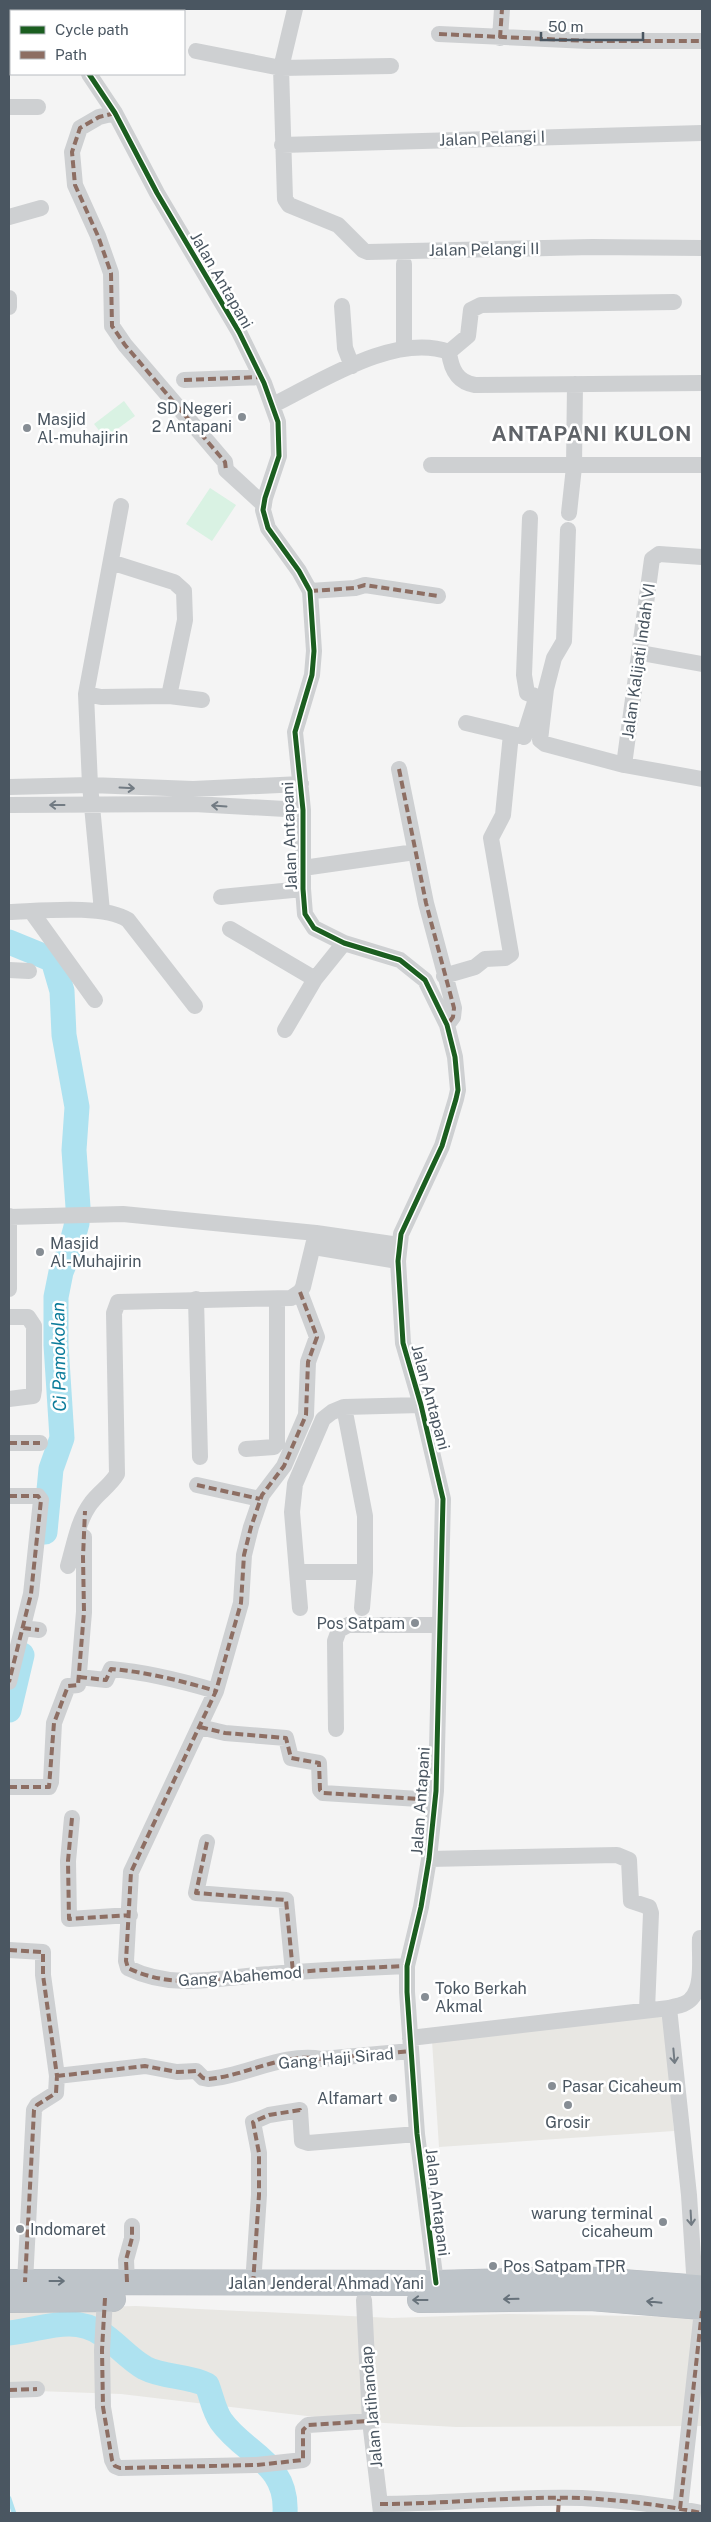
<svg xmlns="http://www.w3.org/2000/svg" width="711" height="2522" viewBox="0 0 711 2522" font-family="'Public Sans',sans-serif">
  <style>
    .commercial { fill: #e8e7e3 }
    .green { fill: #d9f2e3 }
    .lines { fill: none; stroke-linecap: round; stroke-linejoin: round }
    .stream { stroke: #aee2f0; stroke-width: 4.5 }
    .river { stroke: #aee2f0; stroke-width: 25 }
    .highway-casing { stroke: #b9bec3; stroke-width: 26 }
    .minor { stroke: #ced0d2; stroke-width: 16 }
    .highway { stroke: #bec4c9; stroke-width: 25 }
    .quiet { stroke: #8d6e63; stroke-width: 4; stroke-dasharray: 8 4; stroke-linecap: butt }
    .cycleway-casing { stroke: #fff; stroke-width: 8 }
    .cycleway { stroke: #1b5e20; stroke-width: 5 }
    .oneway { stroke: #727b83 }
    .oneway2 { stroke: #67727b }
    .poi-dot { fill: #868d94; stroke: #fff; stroke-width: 2 }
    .labels { text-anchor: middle; stroke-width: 5; stroke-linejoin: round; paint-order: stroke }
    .street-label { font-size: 16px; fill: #4a5661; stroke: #fff }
    .poi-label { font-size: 16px; fill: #4a5661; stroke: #fff; text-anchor: start }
    .water-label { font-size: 18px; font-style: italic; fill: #0c7c9b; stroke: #fff }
    .district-label { font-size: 21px; font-weight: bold; letter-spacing: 1px; fill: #5f6368; stroke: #fff }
  </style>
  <rect width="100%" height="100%" fill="#f4f4f4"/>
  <path class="commercial" d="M664 2015 674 2131 439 2147 432 2041Z
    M136 2306 392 2318 506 2314 702 2317V2426L456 2427 349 2421 121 2394 9 2390V2309Z"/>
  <path class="green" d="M124 401 135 416 105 438 94 424Z
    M210 488 236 505 212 541 186 524Z"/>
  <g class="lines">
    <path class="stream" d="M9 2498 14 2513"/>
    <path class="river" d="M9 942 53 960 62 991 64 1035 77 1107 74 1150 78 1207 77 1223 70 1250 61 1272 56 1297V1345L62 1438 51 1469 45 1532
      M9 1710 22 1655
      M9 2333C42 2330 72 2314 102 2334 117 2344 129 2359 145 2368 164 2378 188 2375 207 2385 212 2398 214 2411 221 2421 245 2455 288 2462 285 2513"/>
    <g class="highway-casing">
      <path id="highway" d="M9 2282 436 2283 583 2279 702 2288
        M9 2300 113 2299
        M420 2300 590 2298 702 2307"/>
    </g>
    <path class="minor" d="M33 9 37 11
      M295 9 281 68 285 199 289 205 338 225 363 250 368 252 592 247 702 248
      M439 34 588 41H702
      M500 38 502 9
      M196 51 281 68 391 66
      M89 74 115 113 157 193 239 332 264 383 278 422 279 456 265 498 263 510 268 528 299 571 310 591 314 651 312 675 295 732 303 810V889L305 914 314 928 344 943 400 960 425 980 447 1025 455 1057 458 1090 456 1099 442 1146 401 1234 398 1261 403 1343 421 1405 443 1499 436 1791 429 1859 421 1907 407 1966V1992L417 2134 436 2283
      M9 107H38
      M115 113 99 117 80 128 72 152 75 185 98 236 111 273 112 326 125 345 225 462 226 470 264 505
      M282 145 702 133
      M9 217 41 208
      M404 264V349
      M9 298V307
      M342 306 345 348 352 366
      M449 352C451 369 457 382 475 385L702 383
      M449 352 468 336 471 310 481 305 674 302
      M184 380 261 377
      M273 405C320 382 395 332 449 352
      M431 465H702
      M569 513 574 467 575 384
      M568 530 564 641 554 658 546 689 540 740 545 744 624 765 702 779
      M111 562 174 582 184 591 185 620 169 696
      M310 591 355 588 365 585 438 596
      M641 653 702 664
      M86 694 101 697 169 696 202 700
      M466 723 520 736
      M524 737 536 699 535 696 527 693 524 675 530 518
      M624 765 652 559 659 554 702 557
      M399 769 426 903 454 1008 453 1017 447 1025
      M9 787 90 785 193 789 301 784
      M9 805 194 804 303 810
      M303 868 415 852
      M221 897 303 889
      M31 911 95 1000
      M102 911 90 785 86 694 121 506
      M9 912C39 911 104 904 128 920L195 1006
      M230 929 315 979
      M9 970 29 971
      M444 976 475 967 485 959 505 958 511 954 491 838 503 815 511 734
      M285 1030 315 979 344 943
      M9 1216V1289
      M9 1217 123 1214 316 1233
      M314 1247 398 1261
      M300 1292 317 1337 308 1362 306 1415 284 1466 262 1495 251 1527 244 1555 241 1603 216 1691 131 1872 126 1961 128 1968C175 1991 221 1977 270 1974 316 1970 361 1968 407 1966
      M196 1299 200 1457
      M9 1317H28L34 1326V1390L33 1396 9 1399
      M344 1407 365 1516V1572L362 1608
      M9 1443H40
      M246 1449 274 1447 277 1443V1299
      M197 1485 260 1499
      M9 1496H38L41 1500 31 1594 9 1682
      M68 1566C74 1546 78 1520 91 1503 99 1492 110 1486 117 1474L114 1313 118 1302 291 1298 300 1292 303 1287 316 1233 399 1245
      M298 1572H365
      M300 1608 292 1512 295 1484 323 1419 332 1412 344 1407 421 1405
      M23 1628 39 1630
      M79 1677 106 1680 111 1669C147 1672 182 1681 216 1691
      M200 1727 225 1733 286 1738 291 1758 319 1763 320 1790 323 1793 435 1800
      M336 1729 335 1641 339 1630 348 1625H439
      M9 1787H49L51 1782 54 1723 68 1686 78 1685 84 1612V1537
      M72 1818 68 1861 69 1919 130 1915
      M207 1842 196 1893 286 1900 293 1972
      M429 1859 617 1855 629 1860 631 1901 649 1907 651 1913 647 2010
      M9 1950 43 1952V1975L57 2076 56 2093 37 2105 34 2110 25 2282
      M669 2008 689 2195 695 2288
      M410 2038 669 2008C675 2006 686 2005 691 1999 704 1986 699 1955 700 1938
      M57 2076 145 2066 177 2072 196 2071 203 2078 208 2079C246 2076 283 2052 322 2059L411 2051
      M127 2282 126 2260 132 2238V2226
      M253 2284 259 2195V2153L253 2122 269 2115 300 2110 302 2141 308 2143 417 2134
      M105 2298 102 2350 103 2407 112 2460 115 2466 120 2468 257 2465 303 2460V2430L308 2425 370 2421
      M364 2300 370 2421 381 2513
      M9 2390 37 2389
      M380 2504C447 2504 514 2496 582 2498 621 2500 663 2505 702 2513
      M680 2509 702 2311"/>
    <use href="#highway" class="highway"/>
    <path class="quiet" d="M439 34 588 41H702
      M500 38 502 9
      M115 113 99 117 80 128 72 152 75 185 98 236 111 273 112 326 125 345 225 462 226 470
      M184 380 261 377
      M310 591 355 588 365 585 438 596
      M399 769 426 903 454 1008 453 1017 447 1025
      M300 1292 317 1337 308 1362 306 1415 284 1466 262 1495 251 1527 244 1555 241 1603 216 1691 131 1872 126 1961 128 1968C175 1991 221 1977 270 1974 316 1970 361 1968 407 1966
      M9 1443H40
      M197 1485 260 1499
      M9 1496H38L41 1500 31 1594 9 1682
      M23 1628 39 1630
      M79 1677 106 1680 111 1669C147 1672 182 1681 216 1691
      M200 1727 225 1733 286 1738 291 1758 319 1763 320 1790 323 1793 435 1800
      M9 1787H49L54 1723 68 1686 78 1685 84 1612 83 1557 85 1511
      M72 1818 68 1861 69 1919 130 1915
      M207 1842 196 1893 286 1900 293 1972
      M9 1950 43 1952V1975L57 2076 56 2093 37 2105 34 2110 25 2282
      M57 2076 145 2066 177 2072 196 2071 203 2078 208 2079C246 2076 283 2052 322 2059L411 2051
      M127 2282 126 2260 132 2238V2226
      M253 2284 259 2195V2153L253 2122 269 2115 300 2110 301 2113
      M105 2298 102 2350 103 2407 112 2460 115 2466 120 2468 257 2465 303 2460V2430L308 2425 370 2421
      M9 2390 37 2389
      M380 2504C447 2504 514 2496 582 2498 621 2500 663 2505 702 2513
      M680 2509 702 2311
      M558 2513 559 2499"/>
    <g class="cycleway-casing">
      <path id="cycleway" d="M89 74 115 113 157 193 239 332 264 383 278 422 279 456 265 498 263 510 268 528 299 571 310 591 314 651 312 675 295 732 303 810V889L305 914 314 928 344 943 400 960 425 980 447 1025 455 1057 458 1090 456 1099 442 1146 401 1234 398 1261 403 1343 421 1405 443 1499 436 1791 429 1859 421 1907 407 1966V1992L417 2134 436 2283"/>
    </g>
    <use href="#cycleway" class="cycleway"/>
  </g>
  <defs><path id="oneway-shaft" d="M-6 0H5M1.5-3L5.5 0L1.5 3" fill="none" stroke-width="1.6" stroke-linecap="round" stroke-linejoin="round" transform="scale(1.25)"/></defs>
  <g class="oneway">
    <use href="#oneway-shaft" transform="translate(127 788) rotate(3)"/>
    <use href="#oneway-shaft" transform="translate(57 805) rotate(-180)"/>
    <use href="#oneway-shaft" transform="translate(219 806) rotate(-176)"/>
    <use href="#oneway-shaft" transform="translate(674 2056) rotate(85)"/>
    <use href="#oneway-shaft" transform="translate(691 2218) rotate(87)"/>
  </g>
  <g class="oneway2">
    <use href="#oneway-shaft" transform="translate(57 2281)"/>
    <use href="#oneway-shaft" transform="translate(511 2299) rotate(179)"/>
    <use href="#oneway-shaft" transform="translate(420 2300) rotate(180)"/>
    <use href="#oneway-shaft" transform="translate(654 2302) rotate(-174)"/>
  </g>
  <g class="poi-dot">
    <circle cx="242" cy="417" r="5"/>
    <circle cx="27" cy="428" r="5"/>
    <circle cx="40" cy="1252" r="5"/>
    <circle cx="415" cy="1623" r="5"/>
    <circle cx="425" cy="1997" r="5"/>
    <circle cx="552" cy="2086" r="5"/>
    <circle cx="393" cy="2098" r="5"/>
    <circle cx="568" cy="2105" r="5"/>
    <circle cx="663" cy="2222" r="5"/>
    <circle cx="20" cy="2229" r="5"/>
    <circle cx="493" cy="2266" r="5"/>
  </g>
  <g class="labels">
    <g class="street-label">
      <text transform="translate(492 138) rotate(-2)" y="6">Jalan Pelangi I</text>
      <text transform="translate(484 249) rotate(-1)" y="6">Jalan Pelangi II</text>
      <text transform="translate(222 280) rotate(60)" y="6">Jalan Antapani</text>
      <text transform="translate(638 661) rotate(-82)" y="6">Jalan Kalijati Indah VI</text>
      <text transform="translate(289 836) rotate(-92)" y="6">Jalan Antapani</text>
      <text transform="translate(431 1397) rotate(75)" y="6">Jalan Antapani</text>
      <text transform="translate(420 1801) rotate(-86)" y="6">Jalan Antapani</text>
      <text transform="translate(240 1976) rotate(-4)" y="6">Gang Abahemod</text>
      <text transform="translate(336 2058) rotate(-5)" y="6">Gang Haji Sirad</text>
      <text transform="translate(438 2202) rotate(83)" y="6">Jalan Antapani</text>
      <text x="326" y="2289">Jalan Jenderal Ahmad Yani</text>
      <text transform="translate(371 2407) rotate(-95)" y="6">Jalan Jatihandap</text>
    </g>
    <g class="poi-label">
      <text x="232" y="414" text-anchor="end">SD Negeri<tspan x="232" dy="18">2 Antapani</tspan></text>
      <text x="37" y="425">Masjid<tspan x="37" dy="18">Al-muhajirin</tspan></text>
      <text x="50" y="1249">Masjid<tspan x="50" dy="18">Al-Muhajirin</tspan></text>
      <text x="405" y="1629" text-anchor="end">Pos Satpam</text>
      <text x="435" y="1994">Toko Berkah<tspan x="435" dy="18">Akmal</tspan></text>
      <text x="562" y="2092">Pasar Cicaheum</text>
      <text x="383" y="2104" text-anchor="end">Alfamart</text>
      <text x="568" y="2128" text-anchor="middle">Grosir</text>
      <text x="653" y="2219" text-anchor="end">warung terminal<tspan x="653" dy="18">cicaheum</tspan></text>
      <text x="30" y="2235">Indomaret</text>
      <text x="503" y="2272">Pos Satpam TPR</text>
    </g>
    <g class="water-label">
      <text transform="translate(59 1357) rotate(-91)" y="6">Ci Pamokolan</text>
    </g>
    <g class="district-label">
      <text x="592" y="441">ANTAPANI KULON</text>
    </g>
  </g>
  <rect width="711" height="2522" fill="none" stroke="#4a5661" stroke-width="20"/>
  <rect x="10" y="10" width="175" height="65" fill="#ffffff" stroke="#b7bbc0"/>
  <rect x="20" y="26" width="25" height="8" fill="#1b5e20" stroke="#b7bbc0"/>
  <text x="55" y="35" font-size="15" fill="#4a5661">Cycle path</text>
  <rect x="20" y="51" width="25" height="8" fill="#8d6e63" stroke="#b7bbc0"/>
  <text x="55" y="60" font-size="15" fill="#4a5661">Path</text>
  <path d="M541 32v8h102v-8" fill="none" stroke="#4a5661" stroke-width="2.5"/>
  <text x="548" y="32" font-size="15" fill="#4a5661" stroke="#ffffff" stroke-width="4" paint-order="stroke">50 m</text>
</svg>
